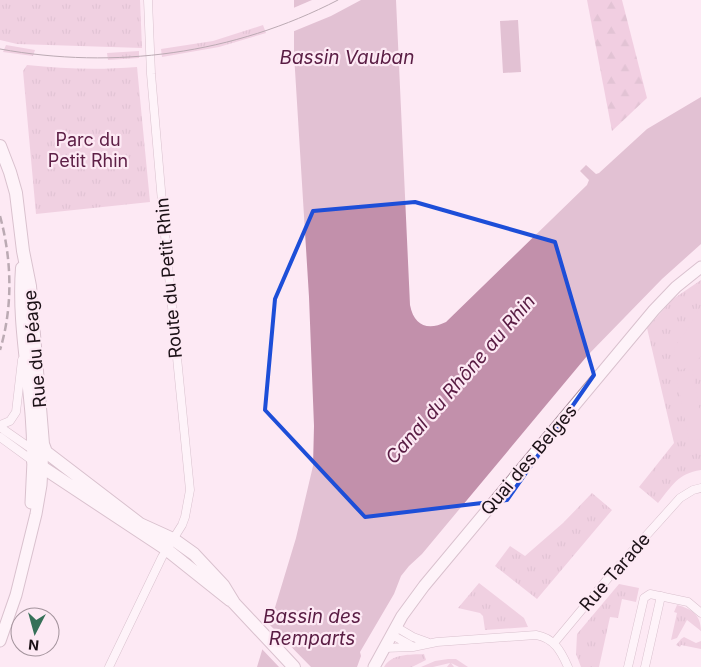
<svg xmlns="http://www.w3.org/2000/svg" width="701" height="667" viewBox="0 0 701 667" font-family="Inter,sans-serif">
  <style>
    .grass { fill: url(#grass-tufts) }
    .forest { fill: url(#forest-firs) }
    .garden { fill: #e1b1cb }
    .water { fill: #c290ab }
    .pier { fill: #fde9f4 }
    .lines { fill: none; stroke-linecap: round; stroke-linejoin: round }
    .street-casing { stroke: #ae91a0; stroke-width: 9 }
    .secondary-casing { stroke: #ae91a0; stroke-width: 13 }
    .primary-casing { stroke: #ae91a0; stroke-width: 14 }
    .street { stroke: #fff; stroke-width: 8 }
    .secondary { stroke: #fff; stroke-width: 11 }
    .primary { stroke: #fff; stroke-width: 12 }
    .tram { stroke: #6b5d64; stroke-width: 1 }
    .rail { stroke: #6b5d64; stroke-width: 2.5; stroke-dasharray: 8 4; stroke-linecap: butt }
    .marked { fill: none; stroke: #1d4ed8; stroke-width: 4; stroke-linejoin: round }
    .labels { text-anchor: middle; stroke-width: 4.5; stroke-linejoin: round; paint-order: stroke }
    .park-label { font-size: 18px; fill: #5e2047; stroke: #fde9f4 }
    .street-label { font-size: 18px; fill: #1c1117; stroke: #fde9f4 }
    .water-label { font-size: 19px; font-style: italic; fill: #591c43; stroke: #fde9f4 }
  </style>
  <defs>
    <pattern id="grass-tufts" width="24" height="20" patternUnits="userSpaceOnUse" patternTransform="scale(1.25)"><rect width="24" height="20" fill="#e1b1cb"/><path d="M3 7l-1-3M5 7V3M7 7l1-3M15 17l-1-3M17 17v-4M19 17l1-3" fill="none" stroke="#c097ae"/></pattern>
    <pattern id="forest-firs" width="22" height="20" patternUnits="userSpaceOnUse" patternTransform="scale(1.25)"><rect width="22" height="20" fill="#e3aecb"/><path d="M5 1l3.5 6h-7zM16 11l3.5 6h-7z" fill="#c295ae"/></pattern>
  </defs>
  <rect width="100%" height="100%" fill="#fde9f4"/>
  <path class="grass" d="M0 0H140L142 48 17 44 0 40Z
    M263 25 266 33 219 47 162 57 161 49 213 41Z
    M6 45 35 50 33 56 3 52Z
    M139 51V58L108 60 107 53Z
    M27 65C64 69 100 70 137 67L150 202 36 214 23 71Z
    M701 280V470C677 474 673 485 658 503L639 487 674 443 647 328 673 299Z
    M592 493 612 510 537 599 495 566 510 546 525 556 563 523Z
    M479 583 524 618 528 627 485 630 483 616 480 613 458 608Z
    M619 584 639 588 636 602 622 599 618 618 610 617 599 667H581L576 654 577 634Z
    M677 605C692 609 701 615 701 631L687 620 677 638 671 640 677 613 674 612Z
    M684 637 696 643 701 641V649L681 645 680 647 676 645 681 639Z
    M424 654 426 660 412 667H384C392 653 410 655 424 654Z"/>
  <path class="forest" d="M587 0H622L647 98 612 131Z"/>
  <path class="garden" d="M701 306V356L692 366 680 370C671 351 672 349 684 334 691 325 695 315 701 306Z
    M692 369 699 408 701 409V439L689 440 676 374Z
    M448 659H456L468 667H459L451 663 454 667H447L450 663 433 667H421L435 661Z"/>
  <path class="water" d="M294 0H396L410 305C414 326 428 331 446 322L587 185 589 180 580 171 586 165 596 174 599 173 647 129 701 97V244L662 279 587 356 422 554 409 566 401 576 394 594 360 652 361 656 357 667H257L296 538 313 466 314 426 309 297 294 54Z
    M518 20 521 72 503 73 500 21Z"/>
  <path class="pier" d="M312 0H361L331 16 292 32 291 9Z
    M268 623 311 667H279L261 648Z"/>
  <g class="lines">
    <g class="street-casing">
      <path id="street" d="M0 425 10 421 16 412 22 360
        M0 427 33 450
        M0 437 33 461
        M396 627 413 637 427 642
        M392 635 412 646
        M554 643 609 577 680 498 693 490 701 488
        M384 648 413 647 437 642 536 635C554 638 561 651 568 667
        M109 667 162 557 182 525 185 517 190 490 164 225 151 74 148 0
        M628 667 644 598 650 594 688 602 701 613
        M645 667 661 596"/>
    </g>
    <g class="secondary-casing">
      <path id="secondary" d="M31 503 33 461
        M0 641 16 595 36 514 41 485 43 448
        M374 667 402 616 424 586 654 310 676 287 701 267"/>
    </g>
    <g class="primary-casing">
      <path id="primary" d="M0 146 10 172 16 193 23 251 30 286 43 444 46 452 140 524 173 539 194 554 223 585 234 603 294 667
        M22 268C17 333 35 397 33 461L166 549 230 600"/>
    </g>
    <use href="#street" class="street"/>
    <use href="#secondary" class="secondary"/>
    <use href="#primary" class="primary"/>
    <path class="tram" d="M0 49C115 70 234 54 338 0"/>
    <path class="rail" d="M0 216C12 260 13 307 0 350"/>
  </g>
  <path d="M0 0H701V667H0ZM415 202 555 242 594 375 507 500 365 517 265 410 275 299 313 211Z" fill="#fde9f4" fill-opacity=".55" fill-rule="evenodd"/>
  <path class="marked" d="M415 202 555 242 594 375 507 500 365 517 265 410 275 299 313 211Z"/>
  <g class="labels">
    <g class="park-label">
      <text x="88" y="146">Parc du<tspan x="88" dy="21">Petit Rhin</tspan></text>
    </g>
    <g class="street-label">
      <text transform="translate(169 278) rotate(-95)" y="6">Route du Petit Rhin</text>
      <text transform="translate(35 349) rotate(-95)" y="6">Rue du Péage</text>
      <text transform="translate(529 460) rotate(-50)" y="6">Quai des Belges</text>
      <text transform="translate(615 572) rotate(-49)" y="6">Rue Tarade</text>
    </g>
    <g class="water-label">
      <text x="347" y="64">Bassin Vauban</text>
      <text transform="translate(460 379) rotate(-49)" y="7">Canal du Rhône au Rhin</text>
      <text x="312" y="623">Bassin des<tspan x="312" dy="22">Remparts</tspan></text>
    </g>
  </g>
  <g transform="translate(35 632) rotate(186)"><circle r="24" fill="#fde9f4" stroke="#a3939c"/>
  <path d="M0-4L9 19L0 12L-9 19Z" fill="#367058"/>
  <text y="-8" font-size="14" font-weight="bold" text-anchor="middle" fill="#1c1117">N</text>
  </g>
</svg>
